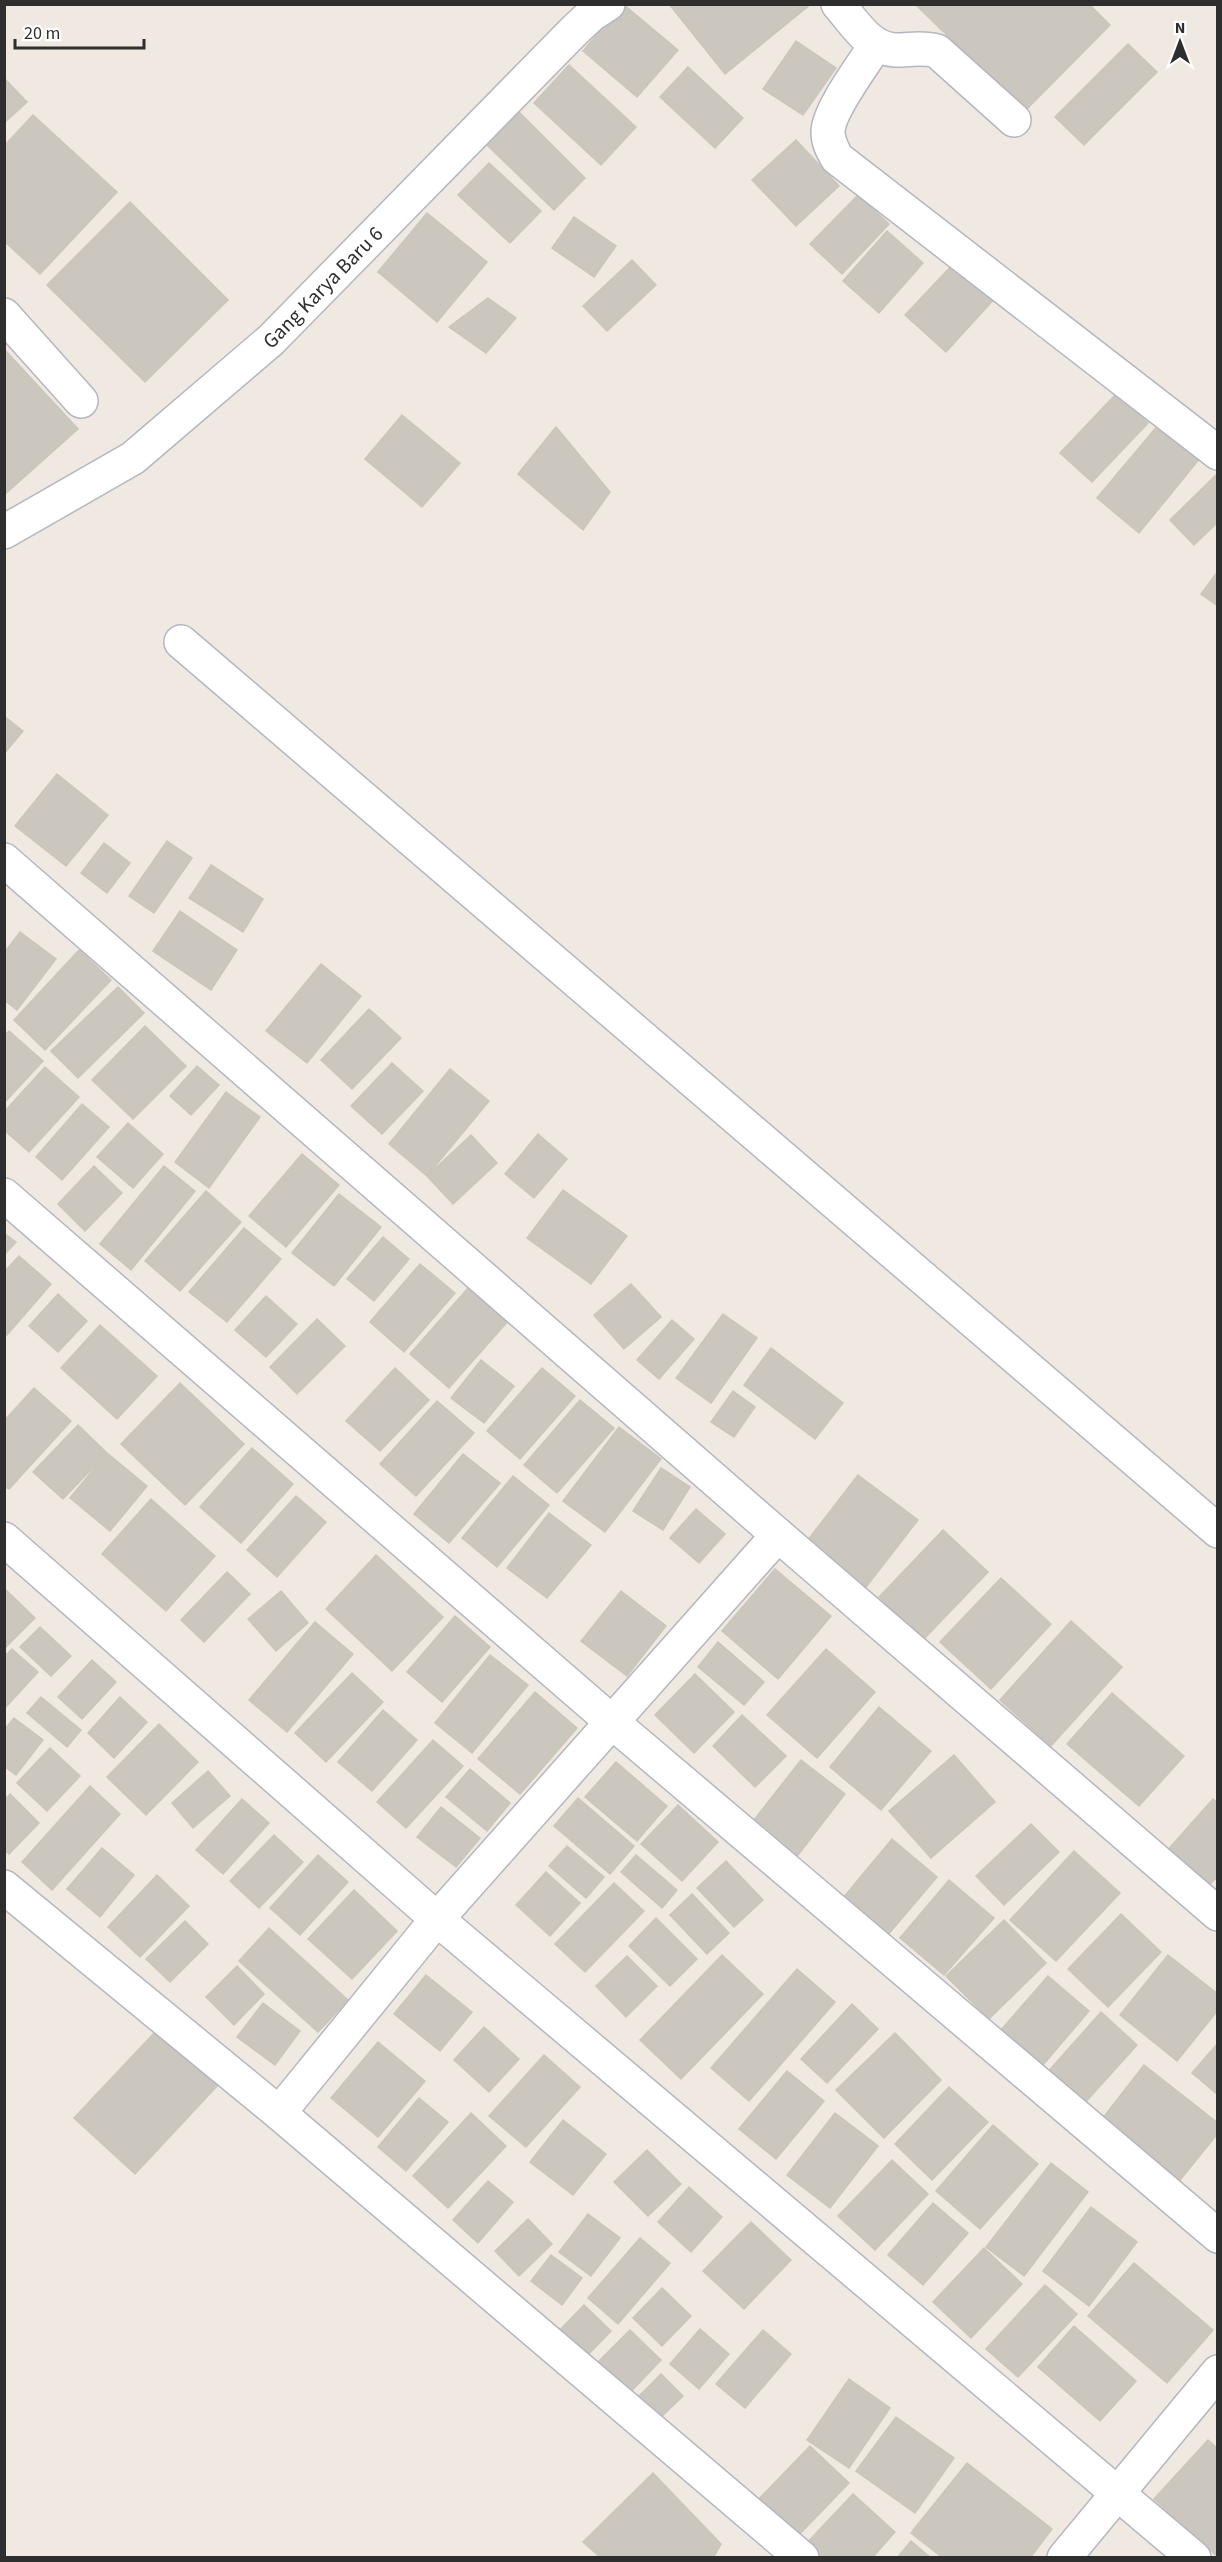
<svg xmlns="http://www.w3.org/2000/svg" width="1222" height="2562" viewBox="0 0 1222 2562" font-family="'Source Sans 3',sans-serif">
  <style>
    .building { fill: #cbc7bf; stroke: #cbc5ba; stroke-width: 1.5 }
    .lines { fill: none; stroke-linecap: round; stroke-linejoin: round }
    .minor-casing { stroke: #b4b7c1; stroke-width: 36 }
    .minor { stroke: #fff; stroke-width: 33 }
    .labels { text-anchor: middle; stroke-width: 6; stroke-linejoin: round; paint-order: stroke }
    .street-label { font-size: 21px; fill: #2e2e2e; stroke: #fff }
  </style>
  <rect width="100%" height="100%" fill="#efe9e1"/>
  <path class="building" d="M623 4 678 50 637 97 583 51Z
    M669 4H811L725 74Z
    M915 4H1089L1110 25 1025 111Z
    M796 41 836 68 803 115 763 89Z
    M1128 44 1157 72 1084 145 1055 117Z
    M569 65 636 127 601 165 534 103Z
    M688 67 743 118 715 148 660 97Z
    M4 78 27 102 4 123Z
    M517 110 585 178 554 210 484 142Z
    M33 115 117 192 40 274 4 241V146Z
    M796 140 839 186 796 226 752 180Z
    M489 163 541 211 510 243 458 195Z
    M858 195 889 224 842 274 810 244Z
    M130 202 228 300 145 382 47 285Z
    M427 213 487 262 437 322 378 272Z
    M574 217 616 246 594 277 552 248Z
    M887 231 923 263 879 313 843 281Z
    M632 260 656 285 607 331 583 306Z
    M957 260 996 297 946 352 905 315Z
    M488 298 516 318 486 353 449 327Z
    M4 349 78 429 4 495Z
    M1116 394 1148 423 1092 482 1060 453Z
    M402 415 460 463 422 507 365 459Z
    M1159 424 1200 458 1139 533 1097 498Z
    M556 427 610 492 583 530 518 474Z
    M1216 475 1218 522 1194 545 1170 520Z
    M1218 571V606L1201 594Z
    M4 716 23 731 4 754Z
    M57 774 108 815 66 866 15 826Z
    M167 841 192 858 154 913 129 896Z
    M104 843 130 863 107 893 81 873Z
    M211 865 263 899 243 932 189 898Z
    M180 911 237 950 211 990 153 951Z
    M20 932 56 959 17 1010 4 1000V953Z
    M79 950 111 980 45 1050 14 1020Z
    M321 964 361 996 307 1063 266 1031Z
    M118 987 144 1013 78 1078 51 1051Z
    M369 1009 401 1038 352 1089 321 1060Z
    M145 1026 186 1066 133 1119 92 1080Z
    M9 1031 43 1061 4 1103V1036Z
    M392 1063 423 1091 382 1134 351 1106Z
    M197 1066 219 1085 191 1115 170 1096Z
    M45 1067 79 1097 29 1152 4 1130V1112Z
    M450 1069 489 1101 427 1176 389 1144Z
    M226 1092 260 1117 209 1188 175 1162Z
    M82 1104 109 1127 62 1180 36 1157Z
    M128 1123 163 1154 133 1188 97 1157Z
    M538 1134 567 1159 534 1198 505 1174Z
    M471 1135 497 1163 453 1204 427 1176Z
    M302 1154 339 1185 286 1247 249 1216Z
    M94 1166 122 1193 85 1231 58 1204Z
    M164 1166 195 1191 131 1270 100 1244Z
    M563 1190 627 1236 591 1284 527 1238Z
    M206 1191 241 1222 180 1291 145 1261Z
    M339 1194 381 1227 334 1286 292 1253Z
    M244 1228 281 1259 227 1322 189 1292Z
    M4 1233 16 1242 4 1255Z
    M383 1237 409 1259 374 1301 347 1279Z
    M19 1256 51 1284 7 1335 4 1333V1272Z
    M420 1264 455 1293 404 1352 370 1322Z
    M631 1284 661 1317 624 1349 594 1315Z
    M469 1287 508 1321 449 1388 410 1354Z
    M58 1294 87 1321 58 1352 29 1326Z
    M266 1296 297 1324 266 1357 235 1330Z
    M723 1314 757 1338 711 1403 676 1378Z
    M317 1319 345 1346 297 1394 270 1367Z
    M672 1320 694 1339 659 1379 637 1360Z
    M100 1325 157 1376 117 1419 61 1368Z
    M771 1348 843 1403 815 1439 744 1385Z
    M481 1360 514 1386 484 1423 451 1398Z
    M395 1368 429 1400 380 1451 346 1421Z
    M542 1368 575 1396 520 1459 487 1431Z
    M180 1383 244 1444 185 1505 121 1444Z
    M34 1388 71 1421 9 1489 4 1486V1421Z
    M733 1391 755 1407 734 1437 711 1422Z
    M580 1400 614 1428 557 1493 524 1465Z
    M437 1401 474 1433 416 1496 380 1464Z
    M78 1425 107 1453 63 1499 33 1472Z
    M619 1427 661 1459 605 1532 563 1501Z
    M252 1448 293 1484 241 1543 200 1507Z
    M107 1453 147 1486 110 1531 70 1498Z
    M463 1454 500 1483 449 1543 414 1514Z
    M661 1468 690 1487 663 1530 633 1511Z
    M858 1475 918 1520 863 1591 804 1545Z
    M513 1476 549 1505 497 1567 462 1538Z
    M296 1496 326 1522 277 1577 247 1550Z
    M151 1499 215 1556 166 1611 102 1554Z
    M696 1509 725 1534 699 1563 670 1538Z
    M549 1513 591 1545 547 1598 507 1568Z
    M943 1530 988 1572 924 1639 879 1597Z
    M376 1555 443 1617 392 1671 326 1609Z
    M775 1569 831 1616 778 1679 722 1631Z
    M227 1572 250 1594 204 1642 181 1620Z
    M1001 1578 1051 1624 991 1689 940 1642Z
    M4 1588 35 1618 4 1649Z
    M281 1591 308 1623 276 1651 248 1619Z
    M621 1591 666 1626 627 1676 581 1641Z
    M455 1616 490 1647 442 1702 407 1672Z
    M1071 1621 1122 1667 1051 1746 1000 1700Z
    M315 1622 353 1654 287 1732 249 1700Z
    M40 1627 71 1656 51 1676 20 1647Z
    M718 1642 764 1682 744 1705 698 1667Z
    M12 1649 38 1672 4 1709V1657Z
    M826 1649 875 1692 817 1758 767 1715Z
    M490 1655 528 1685 472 1753 435 1723Z
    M92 1660 116 1682 82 1719 58 1697Z
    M352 1673 383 1702 326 1762 295 1733Z
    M695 1674 734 1712 694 1753 655 1715Z
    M535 1692 577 1728 520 1794 478 1759Z
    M1112 1693 1184 1756 1139 1806 1067 1744Z
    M41 1697 81 1730 67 1747 27 1713Z
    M120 1697 147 1722 114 1758 88 1733Z
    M879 1707 931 1751 881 1810 830 1767Z
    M383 1710 417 1740 372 1791 338 1762Z
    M742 1715 786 1756 755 1787 713 1746Z
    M14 1718 43 1740 16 1775 4 1766V1730Z
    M159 1724 198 1762 146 1815 107 1777Z
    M433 1740 463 1766 406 1828 377 1802Z
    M50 1748 80 1776 47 1811 17 1783Z
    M954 1755 995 1802 931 1858 889 1811Z
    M801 1760 845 1794 795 1859 750 1825Z
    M616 1762 667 1806 637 1841 585 1797Z
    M470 1769 510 1803 487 1831 446 1797Z
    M208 1771 230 1796 193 1828 172 1803Z
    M90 1786 120 1814 52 1890 22 1862Z
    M10 1794 39 1823 9 1854 4 1850V1800Z
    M578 1798 634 1846 610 1874 554 1826Z
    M242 1799 269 1823 223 1874 196 1850Z
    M1213 1799 1218 1803V1876L1206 1888 1165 1853Z
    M678 1805 718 1842 682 1881 641 1844Z
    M441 1807 480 1838 456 1867 417 1837Z
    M1031 1824 1059 1852 1004 1905 976 1876Z
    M274 1835 303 1862 259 1908 230 1881Z
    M892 1839 937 1877 887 1936 843 1898Z
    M567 1846 604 1877 586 1898 549 1866Z
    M102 1848 134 1875 100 1917 67 1889Z
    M1074 1851 1120 1893 1056 1961 1010 1920Z
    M318 1855 348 1882 300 1935 270 1908Z
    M636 1855 677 1890 662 1908 621 1872Z
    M726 1861 763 1900 734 1927 697 1888Z
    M546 1872 580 1903 550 1936 516 1905Z
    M157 1875 189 1906 140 1957 108 1927Z
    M949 1880 994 1918 944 1975 900 1938Z
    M614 1883 644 1911 585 1972 555 1944Z
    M354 1890 397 1931 352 1979 308 1939Z
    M692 1894 729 1933 707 1954 670 1915Z
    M1121 1914 1161 1952 1108 2007 1068 1969Z
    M656 1918 697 1959 670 1986 629 1946Z
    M1004 1920 1046 1963 989 2019 946 1976Z
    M185 1921 208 1944 170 1982 146 1959Z
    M269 1928 348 2000 318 2032 239 1961Z
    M722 1955 763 1994 681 2079 640 2040Z
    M1168 1955 1218 1994V2010L1177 2061 1120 2015Z
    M627 1956 657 1986 626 2017 596 1986Z
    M237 1966 264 1994 234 2025 206 1997Z
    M797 1969 835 2002 749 2101 711 2068Z
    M426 1975 472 2012 440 2051 394 2014Z
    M1048 1976 1089 2011 1043 2065 1001 2030Z
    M263 2003 300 2031 275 2065 237 2037Z
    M852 2004 878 2029 827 2083 801 2059Z
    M1101 2012 1137 2045 1082 2106 1046 2074Z
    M484 2027 519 2059 489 2092 454 2060Z
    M157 2030 218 2085 135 2174 74 2118Z
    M895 2033 941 2080 884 2138 836 2090Z
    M378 2042 425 2081 378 2137 331 2098Z
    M1218 2043V2095L1192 2073Z
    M544 2055 580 2087 526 2147 489 2116Z
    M1144 2065 1218 2123V2133L1173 2189 1095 2128Z
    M787 2071 824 2101 776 2159 739 2129Z
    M949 2087 988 2122 932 2180 895 2144Z
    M419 2098 448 2122 406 2171 378 2147Z
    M471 2113 506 2146 448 2208 413 2176Z
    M835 2113 878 2146 830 2208 787 2175Z
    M563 2120 606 2154 573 2195 530 2162Z
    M993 2125 1038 2164 980 2229 936 2191Z
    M647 2150 681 2184 648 2216 614 2182Z
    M892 2160 928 2194 875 2250 838 2216Z
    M1051 2163 1088 2192 1024 2276 986 2247Z
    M488 2181 513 2202 478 2243 453 2220Z
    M689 2187 722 2217 691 2252 658 2222Z
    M933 2203 968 2233 923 2285 888 2255Z
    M1091 2207 1137 2242 1089 2306 1043 2271Z
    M588 2214 620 2238 591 2276 559 2252Z
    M528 2219 552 2244 519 2276 495 2251Z
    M751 2222 791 2260 744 2309 703 2271Z
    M640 2238 670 2263 618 2324 588 2298Z
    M984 2248 1022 2284 971 2338 933 2302Z
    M551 2255 582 2278 562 2305 531 2281Z
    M1134 2263 1213 2330 1167 2383 1088 2316Z
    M1045 2285 1077 2314 1018 2377 986 2349Z
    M662 2288 691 2316 662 2346 633 2318Z
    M584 2305 611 2331 581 2362 554 2336Z
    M1074 2326 1136 2381 1100 2421 1038 2367Z
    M700 2329 729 2354 699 2389 670 2364Z
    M630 2330 661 2360 622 2401 590 2370Z
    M763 2330 791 2354 745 2408 716 2384Z
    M661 2374 683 2396 656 2422 635 2400Z
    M849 2379 890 2408 849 2468 807 2440Z
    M896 2417 954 2458 915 2513 856 2471Z
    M1208 2440 1218 2449V2557L1154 2499Z
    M810 2446 849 2483 793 2541 754 2504Z
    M967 2463 1052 2529 1030 2558H943L911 2533Z
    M653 2473 721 2544 713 2558H601L583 2542Z
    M853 2494 895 2532 872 2558H812L802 2548Z
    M911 2541 931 2558H897Z"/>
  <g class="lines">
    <g class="minor-casing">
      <g id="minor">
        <path d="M838 4C854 22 869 49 895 50 910 50 923 47 937 51L1014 120"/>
        <path d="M875 46C863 65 828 111 828 132 828 142 832 149 837 158L1218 453"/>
        <path d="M4 315 81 401"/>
        <path id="s1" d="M4 532 133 458 271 340 573 32 591 15 608 4"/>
        <path d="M181 642 1218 1531"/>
        <path d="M4 860 778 1535 1218 1914"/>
        <path d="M4 1195 612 1722 1218 2236"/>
        <path d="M4 1539 437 1919 1194 2558"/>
        <path d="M4 1887 279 2113 802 2558"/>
        <path d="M279 2113 437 1919 778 1535"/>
        <path d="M1064 2558 1218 2372"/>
      </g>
    </g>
    <use href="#minor" class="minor"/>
  </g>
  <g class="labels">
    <g class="street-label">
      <text dy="7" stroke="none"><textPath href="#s1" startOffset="404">Gang Karya Baru 6</textPath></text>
    </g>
  </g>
  <rect width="1222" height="2562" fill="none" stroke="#2e2e2e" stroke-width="12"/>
  <g transform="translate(1180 42)" stroke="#ffffff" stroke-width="4.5" paint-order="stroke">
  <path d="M0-4.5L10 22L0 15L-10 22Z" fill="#2e2e2e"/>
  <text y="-9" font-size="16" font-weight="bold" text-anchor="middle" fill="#2e2e2e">N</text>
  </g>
  <path d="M15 39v9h129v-9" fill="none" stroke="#2e2e2e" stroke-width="3"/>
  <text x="24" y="39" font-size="18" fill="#2e2e2e" stroke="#ffffff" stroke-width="4.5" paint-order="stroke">20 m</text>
</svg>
